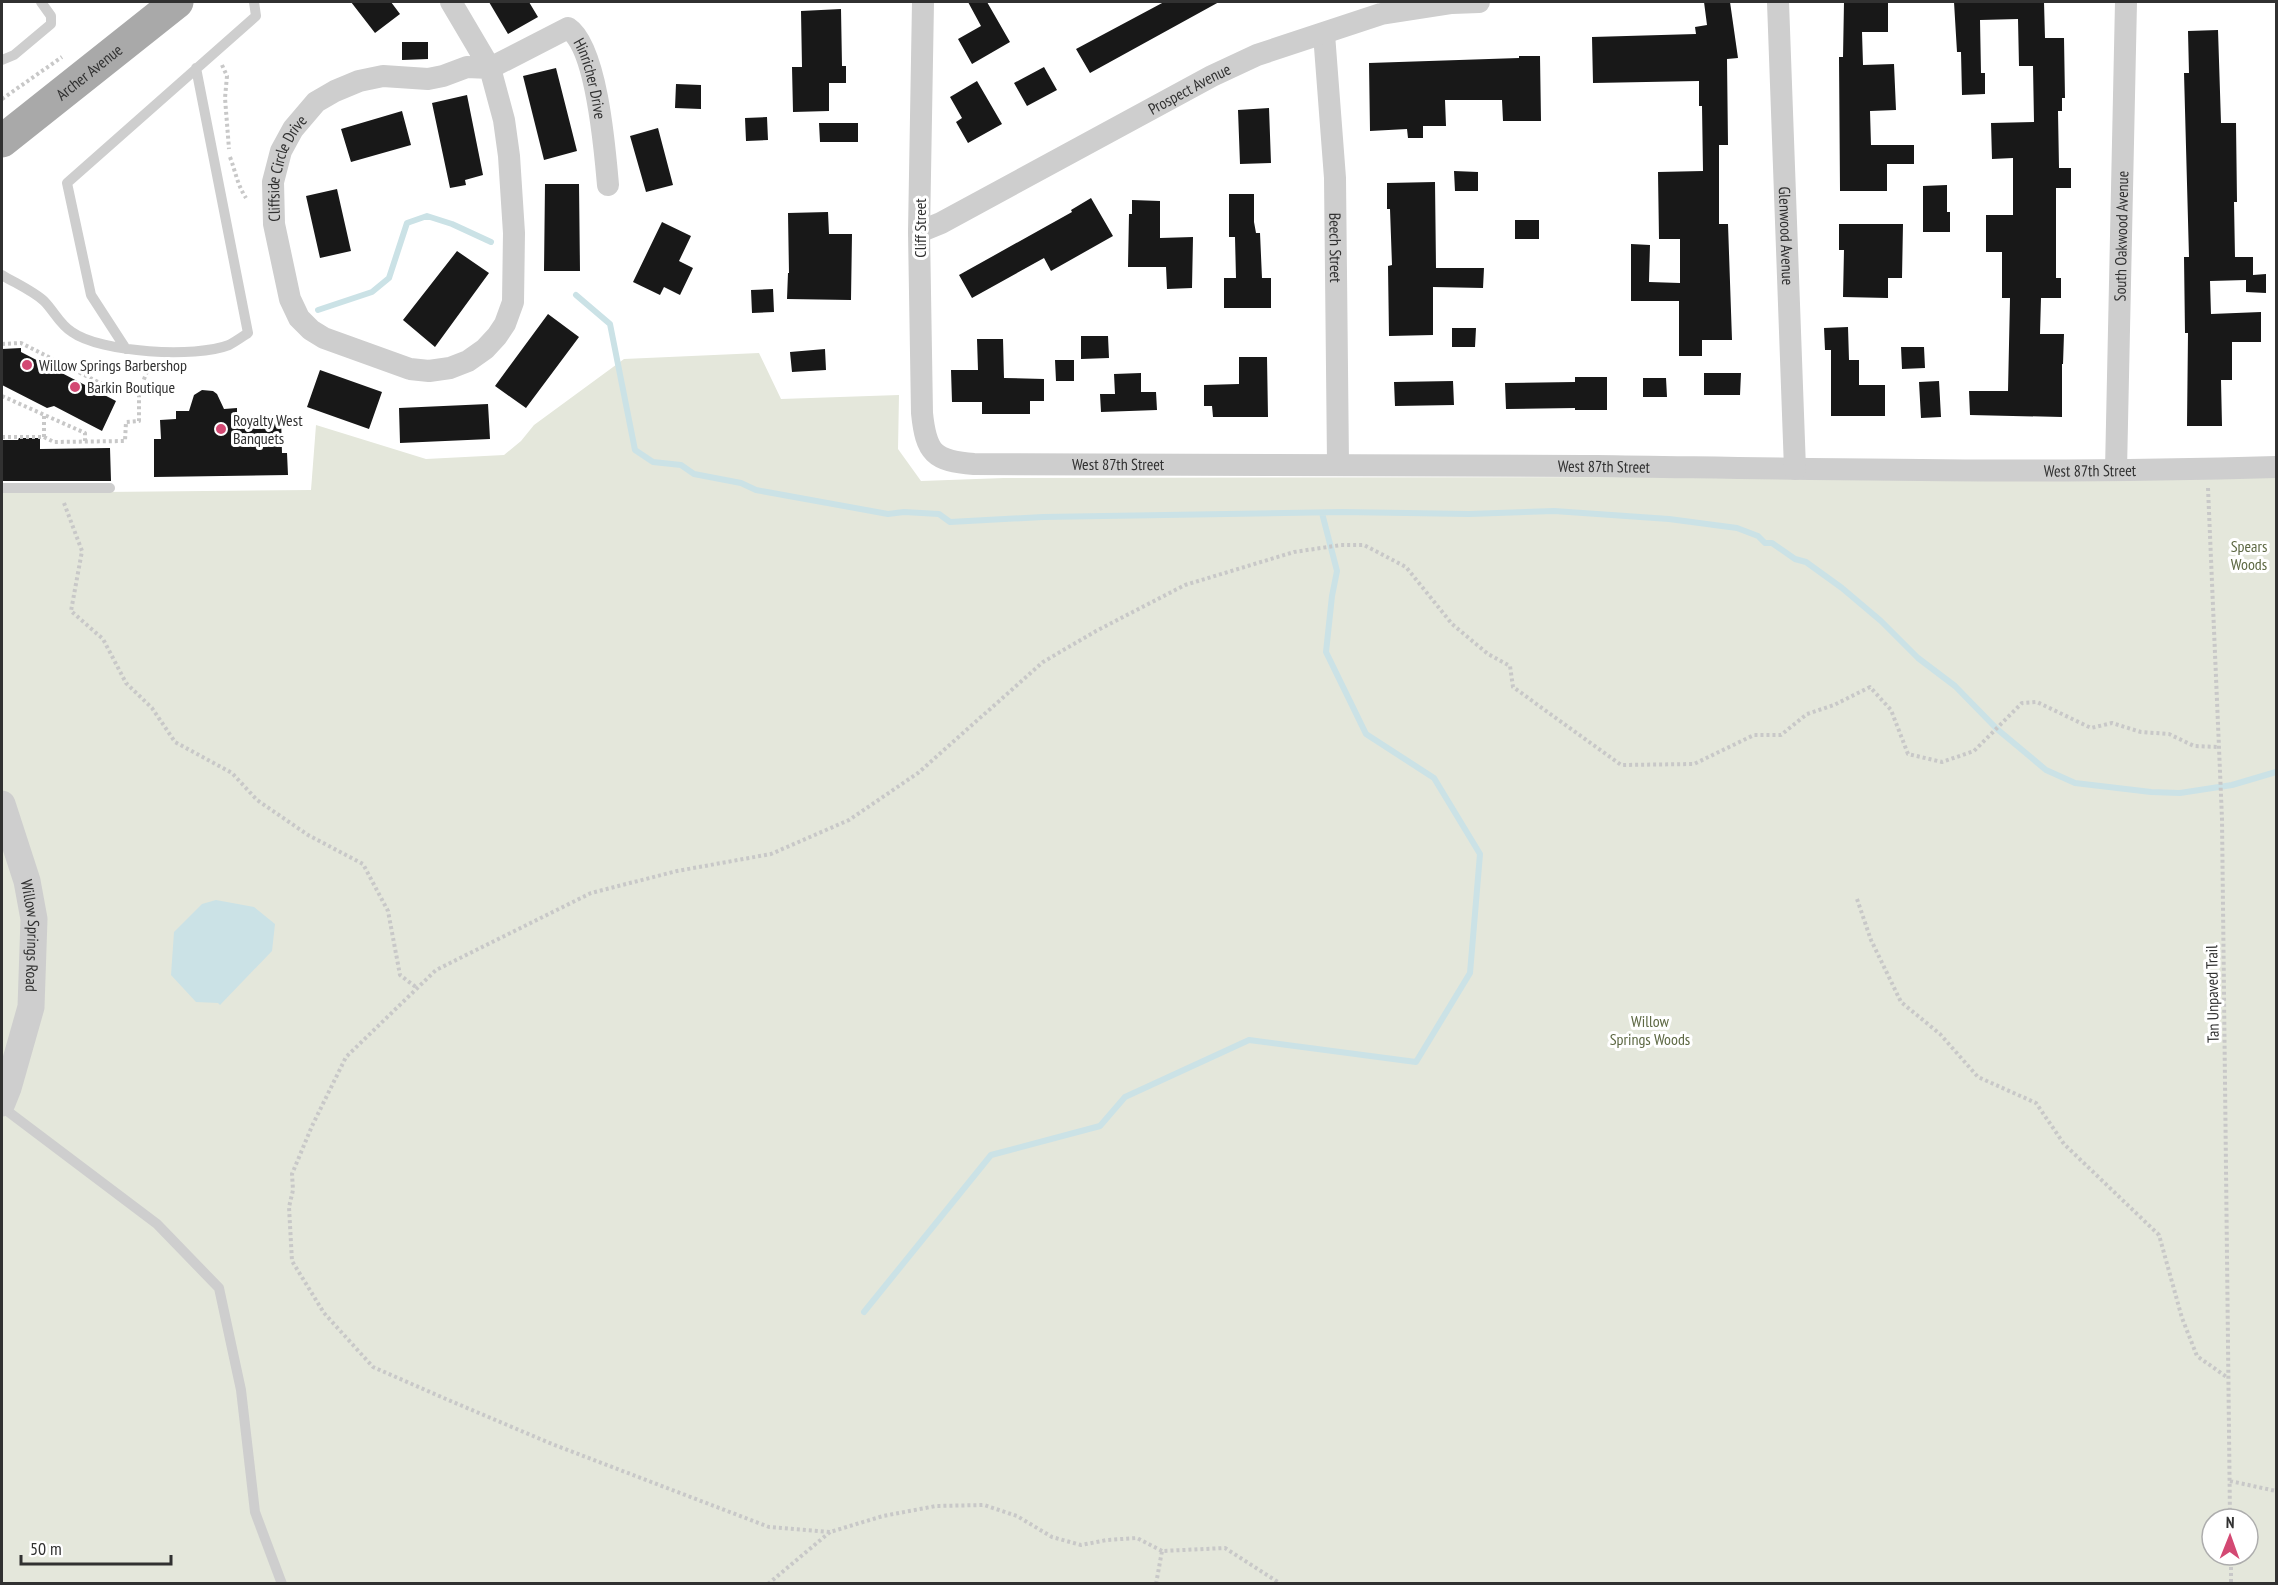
<svg xmlns="http://www.w3.org/2000/svg" width="2278" height="1585" viewBox="0 0 2278 1585" font-family="'PT Sans Narrow',sans-serif">
  <style>
    .green { fill: #e4e7db; fill-rule: evenodd }
    .water { fill: #cbe2e6 }
    .lines { fill: none; stroke-linecap: round; stroke-linejoin: round }
    .stream { stroke: #cbe2e6; stroke-width: 6 }
    .building { fill: #181818 }
    .path { stroke: #c8c8c8; stroke-width: 4; stroke-dasharray: 3 3; stroke-linecap: butt }
    .service { stroke: #cecece; stroke-width: 10 }
    .minor { stroke: #cecece; stroke-width: 22 }
    .tertiary { stroke: #cecece; stroke-width: 27 }
    .primary { stroke: #a9a9a9; stroke-width: 33 }
    .poi-dot { fill: #d34973; stroke: #fff; stroke-width: 2 }
    .labels { text-anchor: middle; stroke-width: 6; stroke-linejoin: round; paint-order: stroke }
    .street-label { font-size: 16px; fill: #313131; stroke: #fff }
    .poi-label { font-size: 16px; fill: #313131; stroke: #fff; text-anchor: start }
    .park-label { font-size: 16px; fill: #5d6843; stroke: #fff }
  </style>
  <rect width="100%" height="100%" fill="#fff"/>
  <path class="green" d="M759 353 781 399 899 395 898 449 921 481 1004 478 2276 476V1583H2V493L311 490 316 425 426 459 504 455 521 441 534 425 624 359ZM2212 1519H2248V1555H2212Z"/>
  <path class="water" d="M216 900 254 907 275 924 272 951 220 1005 218 1003 196 1002 171 975 174 932 202 904Z"/>
  <g class="lines">
    <path class="stream" d="M576 295 610 324 635 450 653 462 681 465 694 474 741 483 756 490 888 514 904 512 939 514 950 522 1043 517 1343 512 1469 514 1554 511 1669 519 1737 528 1758 536 1765 543H1772L1795 559 1806 562 1842 588 1881 621 1918 658 1955 686 1997 729 2046 770 2075 783 2151 792 2180 793 2232 785 2276 772
      M318 310 372 292 389 278 407 223 427 216 452 224 491 242
      M864 1312 991 1155 1100 1126 1125 1097 1249 1040 1416 1062 1470 973 1480 854 1434 778 1366 734 1326 652 1332 596 1337 571 1322 513"/>
  </g>
  <path class="building" d="M351 2H391L400 14 375 33Z
    M489 2H529L538 17 508 34Z
    M968 2H987L1010 42 972 64 958 39 981 26Z
    M1164 2H1219L1090 73 1076 49Z
    M1704 2H1730L1738 58 1727 59 1728 145H1719V224H1728L1732 340H1702V356H1679V301H1631V244L1650 245 1649 282 1680 283V239H1659L1658 172 1703 171 1702 106H1699V81L1593 83 1592 37 1696 34 1695 27 1707 25Z
    M1844 2H1888V32H1862L1863 65 1894 64 1896 110 1870 111 1871 145H1914V164H1887V191H1840L1839 57H1843Z
    M1954 2H2044L2045 38H2064L2065 98H2062V111H2058L2059 168H2071V188H2056V278H2061V298H2041L2040 334H2064L2063 364H2062V417L1970 415 1969 391H2008L2010 298H2002V252H1986V215H2013V158L1992 159 1991 123 2034 122 2033 66H2019L2018 19 1980 20 1981 73H1985V94L1962 95 1961 52H1957Z
    M841 9 842 66H846V83H829V111L793 112 792 67H802L801 11Z
    M2218 30 2221 123H2236L2237 202H2234L2235 257H2253V275L2266 274V293L2246 292V280L2210 281 2211 314 2261 312V342H2232V380H2221L2222 426H2187L2188 333H2185L2184 257H2189L2184 73H2189L2188 31Z
    M402 42H428V59L402 60Z
    M1519 56H1540L1541 121H1503L1502 100H1445L1446 126H1423V138H1408L1407 129 1370 131 1369 63 1519 58Z
    M1044 67 1057 90 1027 106 1014 83Z
    M556 68 577 151 544 160 523 76Z
    M977 81 1002 124 968 143 956 122 962 118 950 97Z
    M676 84 701 85V109L675 108Z
    M467 95 483 175 465 180 466 185 450 188 432 103Z
    M1269 108 1271 163 1240 164 1238 110Z
    M402 111 411 145 351 162 341 129Z
    M767 117 768 140 746 141 745 118Z
    M819 123H858V142H820Z
    M658 128 673 185 646 192 630 136Z
    M1454 171 1478 172V191H1455Z
    M1435 182 1436 268H1484L1483 288 1433 287V335L1389 336 1388 266 1392 265 1390 209H1387V183Z
    M545 184H579L580 271H544Z
    M1947 185V212H1950V232H1923V186Z
    M337 189 351 251 320 258 306 196Z
    M1229 194H1254V222L1256 233H1260L1262 278H1271V308H1224V278H1236L1235 237H1229Z
    M1091 198 1113 236 1051 271 1044 258 972 298 959 275 1072 212 1071 210Z
    M1132 200 1160 201V238L1193 237 1192 288 1167 289 1166 267H1128L1129 214H1132Z
    M828 212 829 234H852L851 300 787 299 788 273H789L788 213Z
    M1515 220H1539V239H1515Z
    M662 222 691 236 679 261 693 268 680 295 664 287 660 295 633 282Z
    M1839 224H1903L1902 278H1888V298L1843 297 1844 250H1839Z
    M457 251 489 273 435 347 403 320Z
    M773 289 774 312 752 313 751 290Z
    M548 314 579 337 526 408 495 386Z
    M1848 327 1849 360H1859V385H1885V416H1831V350H1825L1824 328Z
    M1452 328H1476L1475 347H1452Z
    M1081 336H1108L1109 358 1081 359Z
    M977 339H1003L1004 378 1044 379V401H1030V414H982V402H952L951 370H978Z
    M1901 347H1924L1925 368 1902 369Z
    M21 348V352L116 401 102 431 54 406 47 408 2 385V349Z
    M825 349 826 370 792 372 790 352Z
    M1239 357H1267L1268 417H1213L1212 406H1204V385L1239 384Z
    M1055 360H1074V381H1056Z
    M320 370 382 392 369 429 307 407Z
    M1141 373V392H1156L1157 410 1101 412 1100 394H1115L1114 374Z
    M1704 373H1741L1740 395H1704Z
    M1575 377H1607V410H1575V408L1506 409 1505 383 1575 382Z
    M1643 378H1666L1667 397H1643Z
    M1453 381 1454 405 1395 406 1394 382Z
    M1939 381 1941 417 1921 418 1919 382Z
    M202 390 213 391 217 394 224 409 237 408V418L281 417 282 453H287L288 475 154 477V439H161L160 420 176 419V411H189L194 395Z
    M488 404 490 439 400 443 399 408Z
    M19 438H40V449L110 448 111 481H2V440H18Z"/>
  <g class="lines">
    <path class="path" d="M222 65 227 76 225 98 229 149
      M2 99 62 57
      M230 157C236 173 237 184 246 198
      M2 344 21 343 118 392H139L150 364
      M2 396 85 433V441
      M2 437H44L54 442 125 441 126 422 139 421V392
      M44 437V416
      M2208 488 2222 819 2230 1519
      M64 503 82 551 71 611 103 639 126 683 152 708 175 742 232 773 257 800 308 835 363 864 388 911 400 975 417 988
      M1857 899 1871 940 1901 1002 1940 1034 1978 1077 2036 1103 2064 1144 2159 1235 2182 1318 2197 1356 2228 1378
      M2230 1481 2276 1491
      M1162 1551 1137 1538 1107 1540 1081 1545 1052 1537 1017 1516 984 1505 936 1506 883 1516 830 1532 769 1527 552 1444 446 1399 373 1367 324 1313 292 1261 289 1207 293 1190 292 1174 312 1126 346 1057 436 970 591 893 677 871 771 854 849 820 918 773 1043 662 1096 631 1185 585 1294 552 1341 545H1364L1406 567 1452 624 1488 654 1510 666 1513 687 1621 765 1694 764 1754 735H1781L1807 714 1834 705 1870 687 1891 710 1908 754 1942 762 1974 751 2022 703 2037 702 2091 728 2112 723 2141 732 2169 734 2194 746 2219 747
      M2231 1555V1584
      M768 1584 830 1532
      M1156 1584 1162 1551 1225 1548 1281 1584"/>
    <path class="service" d="M2 60 14 55 51 24V16L41 2
      M2 275C15 283 33 291 44 301 54 311 60 325 72 332 101 353 196 358 229 345 235 342 242 337 248 333L196 68
      M126 349 91 295 67 183 256 16 254 2
      M2 488H110
      M2 1107 157 1224 219 1288 241 1390 255 1512 282 1584"/>
    <g class="minor">
      <path id="s1" d="M451 2 490 68 504 120 509 156 514 233 513 302 505 324 497 336 485 349 468 361 450 368 429 371 410 369 324 338 311 330 299 318 290 299 274 224 273 182 281 151 293 129 316 102 335 91 359 81 383 76 428 79 443 76 467 67 490 68 568 28C597 47 605 151 608 185"/>
      <path id="s2" d="M923 2 919 232 922 413C926 453 934 461 974 464 1182 464 1389 464 1596 466 1823 469 2050 474 2276 467"/>
      <path id="s3" d="M1778 2 1795 469"/>
      <path id="s4" d="M1324 34 1335 178 1338 463"/>
      <path id="s5" d="M919 232 941 223 1212 76 1257 55 1381 14 1452 3 1479 2"/>
      <path id="s6" d="M2116 470 2126 2"/>
    </g>
    <path class="tertiary" id="s7" d="M2 804 27 881 34 919 31 1007 8 1088 2 1103"/>
    <path class="primary" id="s8" d="M2 141 177 2"/>
  </g>
  <g class="poi-dot">
    <circle cx="27" cy="365" r="6"/>
    <circle cx="75" cy="387" r="6"/>
    <circle cx="221" cy="429" r="6"/>
  </g>
  <g class="labels">
    <g class="street-label">
      <text dy="6" stroke="none"><textPath href="#s8" startOffset="111">Archer Avenue</textPath></text>
      <text dy="6" stroke="none"><textPath href="#s1" startOffset="1131">Hinricher Drive</textPath></text>
      <text dy="6" stroke="none"><textPath href="#s5" startOffset="306">Prospect Avenue</textPath></text>
      <text dy="6" stroke="none"><textPath href="#s1" startOffset="729">Cliffside Circle Drive</textPath></text>
      <text transform="translate(920 228) rotate(-90)" y="6">Cliff Street</text>
      <text dy="6" stroke="none"><textPath href="#s3" startOffset="234">Glenwood Avenue</textPath></text>
      <text dy="6" stroke="none"><textPath href="#s6" startOffset="234">South Oakwood Avenue</textPath></text>
      <text dy="6" stroke="none"><textPath href="#s4" startOffset="214">Beech Street</textPath></text>
      <text dy="6" stroke="none"><textPath href="#s2" startOffset="639">West 87th Street</textPath></text>
      <text dy="6" stroke="none"><textPath href="#s2" startOffset="1125">West 87th Street</textPath></text>
      <text dy="6" stroke="none"><textPath href="#s2" startOffset="1611">West 87th Street</textPath></text>
      <text dy="6" stroke="none"><textPath href="#s7" startOffset="136">Willow Springs Road</textPath></text>
      <text transform="translate(2212 994) rotate(-91)" y="6">Tan Unpaved Trail</text>
    </g>
    <g class="poi-label">
      <text x="39" y="371">Willow Springs Barbershop</text>
      <text x="87" y="393">Barkin Boutique</text>
      <text x="233" y="426">Royalty West<tspan x="233" dy="18">Banquets</tspan></text>
    </g>
    <g class="park-label">
      <text x="2249" y="552">Spears<tspan x="2249" dy="18">Woods</tspan></text>
      <text x="1650" y="1027">Willow<tspan x="1650" dy="18">Springs Woods</tspan></text>
    </g>
  </g>
  <rect width="2278" height="1585" fill="none" stroke="#313131" stroke-width="6"/>
  <g transform="translate(2230 1537) rotate(1)"><circle r="28" fill="#ffffff" stroke="#adadad" stroke-width="1.5"/>
  <path d="M0-4.5L10 22L0 15L-10 22Z" fill="#d34973"/>
  <text y="-9" font-size="16" font-weight="bold" text-anchor="middle" fill="#313131">N</text>
  </g>
  <path d="M21 1555v9h150v-9" fill="none" stroke="#313131" stroke-width="3"/>
  <text x="30" y="1555" font-size="18" fill="#313131" stroke="#ffffff" stroke-width="4.5" paint-order="stroke">50 m</text>
</svg>
